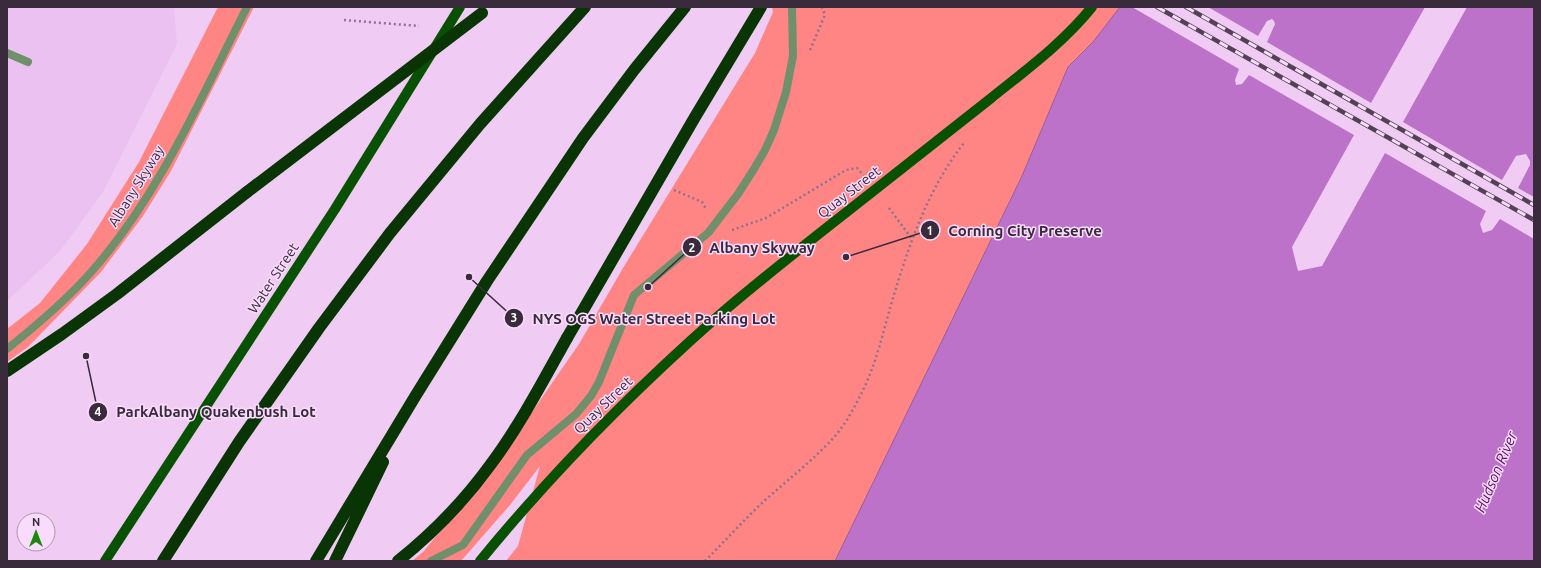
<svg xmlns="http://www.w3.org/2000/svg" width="1541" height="568" viewBox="0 0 1541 568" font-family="Ubuntu,sans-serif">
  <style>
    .built { fill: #eac1f1 }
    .green { fill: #fe8584 }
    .water { fill: #bc72c8; stroke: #955d9e }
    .pier { fill: #f0ccf5 }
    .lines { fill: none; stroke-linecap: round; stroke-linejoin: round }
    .path { stroke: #8c748f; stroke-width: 2.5; stroke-dasharray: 2 3; stroke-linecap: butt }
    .pedestrian { stroke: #6f906b; stroke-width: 8 }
    .minor { stroke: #6f906b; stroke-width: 8 }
    .primary { stroke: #095102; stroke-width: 10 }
    .motorway { stroke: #093505; stroke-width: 12 }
    .rail-casing { stroke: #534255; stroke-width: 4.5 }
    .rail { stroke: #f9dcfd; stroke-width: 3; stroke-dasharray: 9; stroke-linecap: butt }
    .motorway-bridge { stroke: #093505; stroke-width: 12 }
    .labels { text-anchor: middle; stroke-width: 3; stroke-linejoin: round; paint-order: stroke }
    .street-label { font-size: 14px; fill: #392b3b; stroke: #f9dcfd }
    .water-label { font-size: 15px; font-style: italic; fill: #581263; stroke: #f9dcfd }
    .leader { fill: none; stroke: #392b3b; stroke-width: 1.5 }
    .callout-dot { fill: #392b3b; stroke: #f9dcfd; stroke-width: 1.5 }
    .mark-label { font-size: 12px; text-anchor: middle; font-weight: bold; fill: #fff }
    .callout-label { font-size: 15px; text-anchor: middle; font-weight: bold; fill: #392b3b; stroke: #f9dcfd; stroke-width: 3; stroke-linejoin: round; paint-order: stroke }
  </style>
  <rect width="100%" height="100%" fill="#f0ccf5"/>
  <path class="built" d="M7 7H174L177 44 103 192 60 251 7 301Z"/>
  <path class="green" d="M218 7H254L171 171 143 216 101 272 28 347 7 362V329L40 303 87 244 139 162Z
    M772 7H1120L1093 42 1068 67 1022 176 835 561H506L518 546 540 466 510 505 461 561H412L423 552 501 457 579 344 623 268 755 53 773 12Z"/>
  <path class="water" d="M1120 7H1534V561H835L1022 176 1068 67 1093 42Z"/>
  <path class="pier" d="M1132 7H1208L1258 36 1267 21 1272 19 1274 21 1275 24 1267 42 1371 103 1425 7H1467L1403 122 1502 180 1516 156 1526 154 1530 161V165L1518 188 1534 197V239L1500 219 1492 230 1483 233 1480 224 1486 211 1385 153 1322 266 1298 271 1292 247 1354 135 1249 75 1242 84 1236 85 1235 80 1239 69Z"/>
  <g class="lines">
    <path class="path" d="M344 20 419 26
      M810 50 825 15 822 7
      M674 190 702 202 706 209
      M889 208 912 239
      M732 230 766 218 846 170 857 168 864 176
      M705 561C724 542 743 521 762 503 787 480 814 460 836 435 846 423 854 408 861 394 875 367 882 337 890 308 907 251 926 191 964 143"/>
    <path class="pedestrian" d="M7 349C37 325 67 300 92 271 160 194 201 97 247 7
      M431 561 463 545 527 455 576 414 591 396 599 382 634 295 708 233 738 194 754 169 765 150 774 130 786 92 793 56 792 7"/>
    <path class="minor" d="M7 53 28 62"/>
    <path class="primary" d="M105 561 335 209 460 7
      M480 561C552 473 632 392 717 317 761 279 807 243 853 207 899 171 944 135 990 99 1026 70 1063 43 1092 7"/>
    <path class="motorway" d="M7 371 62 334 117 294 247 192
      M163 561 239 442 319 328 390 233 480 124 585 7
      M316 561 416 395 487 281 583 138 634 70 685 7
      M335 561 383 462
      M398 561C433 533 465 500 491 464 520 425 543 381 567 338"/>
    <g class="rail-casing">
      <path id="rail" d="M1157 7 1534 220
        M1186 7 1534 205"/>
    </g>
    <use href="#rail" class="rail"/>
    <path class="motorway-bridge" d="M247 192 482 13
      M567 338 695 117 761 7"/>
  </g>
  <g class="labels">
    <g class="street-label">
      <text transform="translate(136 186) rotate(-58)" y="5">Albany Skyway</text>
      <text transform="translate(849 192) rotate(-38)" y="5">Quay Street</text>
      <text transform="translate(273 278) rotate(-57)" y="5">Water Street</text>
      <text transform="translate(603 405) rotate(-44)" y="5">Quay Street</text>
    </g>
    <g class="water-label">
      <text transform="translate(1496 472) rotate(-67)" y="5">Hudson River</text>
    </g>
  </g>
  <path class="leader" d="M846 257L930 230M648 287L692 247M469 277L514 318M86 356L98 412"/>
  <g class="callout-dot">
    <circle cx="846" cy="257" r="4"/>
    <circle cx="648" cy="287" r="4"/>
    <circle cx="469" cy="277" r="4"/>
    <circle cx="86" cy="356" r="4"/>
    <circle cx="930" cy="230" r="10"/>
    <circle cx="692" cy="247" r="10"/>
    <circle cx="514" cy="318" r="10"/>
    <circle cx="98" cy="412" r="10"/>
  </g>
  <g class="mark-label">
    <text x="930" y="235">1</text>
    <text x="692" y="252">2</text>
    <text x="514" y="322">3</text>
    <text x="98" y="416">4</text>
  </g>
  <g class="callout-label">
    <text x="1025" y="236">Corning City Preserve</text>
    <text x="762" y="253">Albany Skyway</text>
    <text x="654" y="324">NYS OGS Water Street Parking Lot</text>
    <text x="216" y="417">ParkAlbany Quakenbush Lot</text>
  </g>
  <rect width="1541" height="568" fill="none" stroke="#392b3b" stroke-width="16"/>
  <g transform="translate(36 532)"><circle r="19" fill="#f9dcfd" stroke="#ac95af"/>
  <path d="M0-3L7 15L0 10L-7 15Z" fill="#188908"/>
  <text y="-6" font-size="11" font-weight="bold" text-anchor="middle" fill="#392b3b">N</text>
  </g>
</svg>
